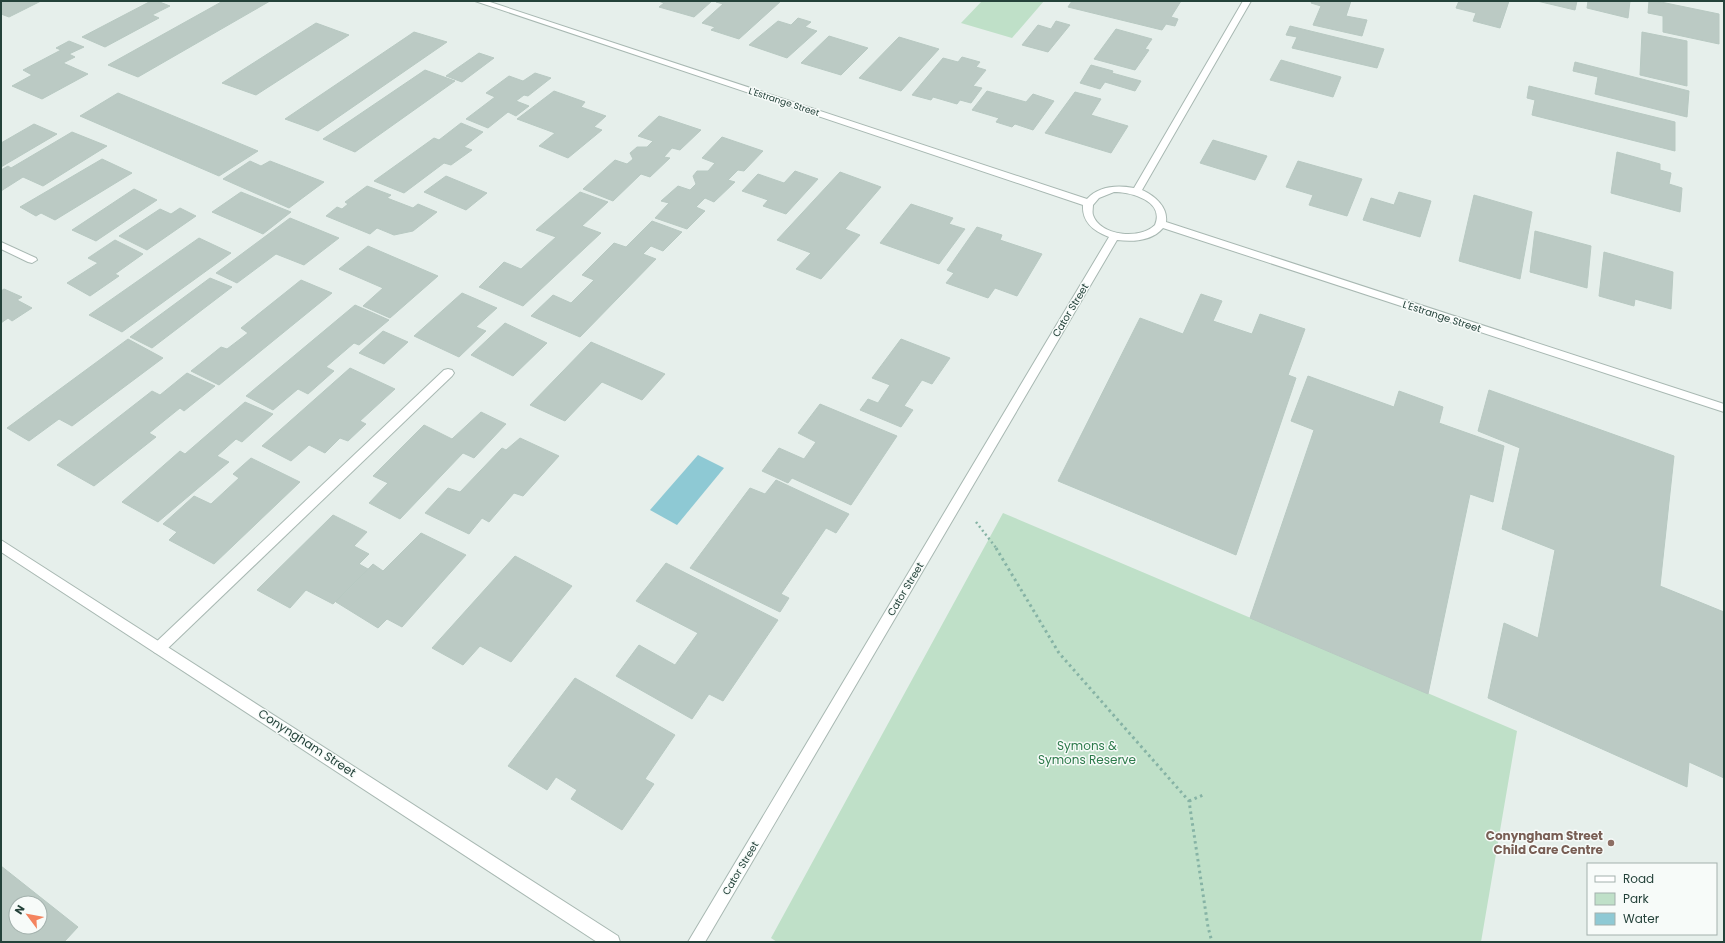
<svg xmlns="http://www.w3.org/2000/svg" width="1725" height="943" viewBox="0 0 1725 943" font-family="Poppins,sans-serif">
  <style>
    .green { fill: #bfe0c8 }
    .water { fill: #8ec9d4 }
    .building { fill: #bbcac4; stroke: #b8c9c2; fill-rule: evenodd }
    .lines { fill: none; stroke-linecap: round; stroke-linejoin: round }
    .service-casing { stroke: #a8b8b2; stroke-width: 2 }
    .minor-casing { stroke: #a8b8b2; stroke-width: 2 }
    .tertiary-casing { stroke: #a8b8b2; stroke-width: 2 }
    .path-far1 { stroke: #86b3a5; stroke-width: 2.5; stroke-dasharray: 2 3; stroke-linecap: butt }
    .path { stroke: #86b3a5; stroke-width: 3; stroke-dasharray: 2.5 3.5; stroke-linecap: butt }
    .service { fill: #fff; fill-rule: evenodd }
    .minor { fill: #fff; fill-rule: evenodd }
    .tertiary { fill: #fff; fill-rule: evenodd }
    .education-dot { fill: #8d6e63; stroke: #f7fbf9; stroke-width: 1.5 }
    .labels { text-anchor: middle; stroke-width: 3; stroke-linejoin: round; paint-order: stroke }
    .far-street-label { font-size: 9px; fill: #24423a; stroke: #f7fbf9 }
    .street-label { font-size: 10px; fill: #24423a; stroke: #f7fbf9 }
    .near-street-label { font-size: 12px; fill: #24423a; stroke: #f7fbf9 }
    .near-park-label { font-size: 12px; fill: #2d7a4b; stroke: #f7fbf9 }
    .near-education-label { font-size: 12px; font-weight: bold; fill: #785e54; stroke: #f7fbf9; text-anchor: end }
  </style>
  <rect width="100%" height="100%" fill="#e6efeb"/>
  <path class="green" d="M982 1H1044L1012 38 961 23Z
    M1003 513 1517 731 1481 942H777L771 938Z"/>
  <path class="water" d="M698 455 724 468 677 525 650 510Z"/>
  <path class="building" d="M1 1H41L9 17 1 14Z
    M151 1H157L170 6 152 15 159 18 105 47 82 37Z
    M223 1H270L138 77 108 65Z
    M658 1H712L694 17 659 7 664 3Z
    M718 1H781L739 39 711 30 715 27 702 23 723 4 716 2Z
    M1072 1H1181L1171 17 1178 19 1175 26 1166 24 1162 30 1068 7Z
    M1312 1H1351L1346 16 1367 20 1362 36 1313 25 1321 6 1311 3Z
    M1459 1H1509L1500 28 1473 21 1476 13 1456 8Z
    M1537 1H1577L1575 10Z
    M1588 1H1630L1628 18 1587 8Z
    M1649 1H1656L1719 14V44L1663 32V16L1648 13Z
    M798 18 811 22 805 27 817 31 787 58 749 45 778 21 791 25Z
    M1056 21 1070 25 1048 52 1022 45 1038 25 1051 29Z
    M316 23 349 35 256 95 222 83Z
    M1290 26 1384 49 1377 68 1292 48 1297 37 1286 35Z
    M1116 29 1152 39 1145 49 1149 50 1135 70 1094 59Z
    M414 32 447 42 318 131 285 119Z
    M1642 32 1687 41V86L1640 75Z
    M829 36 868 48 841 75 801 63Z
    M899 37 939 49 901 91 859 78Z
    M69 41 84 47 69 54 75 57 63 63 88 74 42 99 12 86 32 75 23 70 61 50 56 48Z
    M479 53 494 58 462 82 446 76Z
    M962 57 980 62 976 67 986 70 973 86 982 88 971 103 960 100 957 104 933 97 931 100 912 95 943 58 958 62Z
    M1281 60 1341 77 1333 97 1270 80Z
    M1575 62 1689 91 1687 117 1595 94 1598 77 1573 71Z
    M1091 65 1113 71 1112 73 1141 81 1135 91 1105 82 1100 89 1080 83Z
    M425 70 455 81 355 152 323 139Z
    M535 73 551 78 528 96 524 95 516 101 529 106 516 116 508 112 488 128 466 119 495 97 486 93 509 76 523 81Z
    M1529 86 1675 122V151L1532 115 1535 100 1527 98Z
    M554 91 585 102 581 107 606 116 594 127 602 130 568 158 539 146 555 133 517 119Z
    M987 91 1026 102 1033 94 1054 101 1033 130 1015 124 1012 127 996 122 999 118 972 110Z
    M1075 92 1101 99 1091 115 1128 126 1111 153 1045 133Z
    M118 93 258 151 219 176 80 116Z
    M659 116 701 130 680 150 672 148 664 157 670 158 650 177 641 174 613 201 583 189 615 160 627 164 633 159 630 153 637 147H647L653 141 638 136Z
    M461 123 483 132 464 147 472 150 451 165 444 163 404 193 374 181 434 138 439 140Z
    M34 124 57 134 1 167V143Z
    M72 132 107 146 43 186 23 177 1 191V170L8 166 11 168Z
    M722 137 763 151 744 171 738 170 728 180 735 182 714 202 705 198 696 207 705 211 687 229 655 218 669 203 661 201 678 186 690 190 696 184 693 176 697 171H708L715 163 702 158Z
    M1213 140 1267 156 1255 180 1200 163Z
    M1617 152 1660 164V170L1671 173 1669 184 1682 188 1680 212 1611 193Z
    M102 159 132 173 55 220 41 213 36 216 20 207Z
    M250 161 261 166 270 161 324 182 289 208 223 179Z
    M1298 161 1362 179 1347 216 1309 205 1313 195 1286 187Z
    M795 171 818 179 786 214 763 206 768 200 742 191 758 174 784 183Z
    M840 172 881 187 845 229 860 235 821 279 796 269 811 253 777 240Z
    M446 176 487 193 466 210 424 192Z
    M367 186 391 195 387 198 413 208 418 204 437 212 413 231 394 235 377 228 370 234 326 216 337 207 342 209 348 204 345 202Z
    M134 189 157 200 96 241 72 230Z
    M241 192 291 212 263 234 212 212Z
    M580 192 608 202 582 226 601 233 523 306 479 287 504 262 521 269 556 237 536 230Z
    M1399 192 1431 201 1420 237 1363 220 1371 198 1394 205Z
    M1474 195 1532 212 1520 279 1459 261Z
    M911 204 953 218 949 224 965 229 939 264 880 243Z
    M180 208 196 216 147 250 119 236 160 209 171 214Z
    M290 218 339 238 304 265 276 254 237 283 216 273Z
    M652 221 682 232 663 251 651 246 643 254 656 259 580 337 531 316 553 295 571 303 594 280 582 275 614 243 626 247Z
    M977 227 1002 235 1000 240 1042 254 1017 296 995 288 988 298 946 283 954 273 947 270Z
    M1535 231 1591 246 1587 288 1530 272Z
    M199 238 231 253 122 332 89 315Z
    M115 240 143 254 115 274 119 276 90 296 67 283 98 263 88 258Z
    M368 246 438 276 390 318 363 306 383 288 339 269Z
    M1604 252 1673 272 1671 309 1635 299 1634 306 1599 296Z
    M210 278 232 287 152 348 130 337Z
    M301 280 332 293 219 385 191 371 221 347 227 349 248 333 241 328Z
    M4 289 22 297 17 300 32 308 12 321 8 318 1 323V291Z
    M462 293 497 308 476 327 486 331 459 357 414 336Z
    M1201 294 1222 301 1213 321 1252 334 1260 314 1305 329 1288 375 1296 378 1236 555 1058 481 1140 318 1183 334Z
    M355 305 389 320 359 345 354 343 326 367 334 371 308 394 298 389 273 410 246 396Z
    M505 323 547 343 513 376 471 355Z
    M383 331 408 342 384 364 359 353Z
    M128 339 163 358 72 426 59 419 29 441 7 428Z
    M901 339 950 358 932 384 922 380 904 406 913 410 901 427 860 410 868 399 878 403 890 385 872 378Z
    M591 342 665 374 642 400 602 382 565 421 530 405Z
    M350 368 395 389 360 421 366 424 348 441 340 438 325 453 309 445 291 461 262 446Z
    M187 373 215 386 184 411 180 408 149 433 156 437 94 486 57 465 152 391 160 395Z
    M1308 376 1394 407 1399 391 1443 407 1439 423 1504 446 1493 502 1470 494 1428 694 1250 618 1314 430 1291 421Z
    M1489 390 1674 456 1660 586 1724 612V778L1689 762 1687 787 1488 698 1504 623 1538 638 1555 550 1502 529 1520 448 1478 431Z
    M245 402 273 414 242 442 236 439 217 456 229 462 158 522 122 502 180 451 185 454Z
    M820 404 897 436 851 505 792 478 788 483 762 471 779 448 804 459 816 442 798 433Z
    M481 412 506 424 474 458 463 453 400 519 369 503 388 483 373 476 424 425 452 439Z
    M520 438 559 456 523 496 514 493 489 522 482 518 469 534 425 513 448 488 460 492 502 448 506 450Z
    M251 458 300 482 214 564 169 540 177 532 163 524 194 496 211 504 239 478 233 474Z
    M776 480 849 514 836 533 826 528 781 594 789 598 780 612 690 568 750 488 765 494Z
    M333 515 367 532 354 546 369 554 359 564 368 569 333 604 306 590 290 608 257 590Z
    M421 533 466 555 402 627 387 619 378 628 336 602 373 564 383 571Z
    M515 556 572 586 511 662 480 646 463 665 432 648Z
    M666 563 778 620 723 701 709 694 692 719 616 676 639 645 675 665 698 633 636 601Z
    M575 678 675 735 645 779 654 784 622 830 571 799 577 790 556 777 547 790 508 766Z
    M1 866 78 927 64 942H1ZM16 903H40V927H16Z"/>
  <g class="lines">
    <g class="service-casing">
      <path id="service" d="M448 369 452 370 454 373 452 376 164 652 159 654 154 652 152 648 154 644 444 370Z"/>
    </g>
    <g class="minor-casing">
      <path id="minor" d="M475 1H487L1087 199C1099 186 1117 185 1134 188L1243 1H1251L1142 190C1155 196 1168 207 1166 222L1724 404V412L1163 228C1152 241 1133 242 1117 240L705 942H688L1109 237C1093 231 1082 222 1083 205ZM1114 192C1131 192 1165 201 1155 225 1140 240 1100 236 1093 215 1092 212 1093 208 1093 205L1099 198Z
        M1 242 36 258 37 260 32 263 28 262 1 249Z"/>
    </g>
    <g class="tertiary-casing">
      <path id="tertiary" d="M1 540 618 936 620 942H597L1 552Z"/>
    </g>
    <path class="path-far1" d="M976 522 997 549"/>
    <path class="path" d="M996 548 1059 653 1189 801 1208 927 1212 942
      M1189 801 1203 795"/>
    <use href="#service" class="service"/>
    <use href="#minor" class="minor"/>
    <use href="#tertiary" class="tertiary"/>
  </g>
  <circle class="education-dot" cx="1611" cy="843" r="4"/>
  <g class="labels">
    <g class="far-street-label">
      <text transform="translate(784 102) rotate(18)" y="3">L'Estrange Street</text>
    </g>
    <g class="street-label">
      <text transform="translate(1070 310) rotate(-59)" y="4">Cator Street</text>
      <text transform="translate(1442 316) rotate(18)" y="4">L'Estrange Street</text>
      <text transform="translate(905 589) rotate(-59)" y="4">Cator Street</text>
      <text transform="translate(740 868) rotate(-59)" y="4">Cator Street</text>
    </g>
    <g class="near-street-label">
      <text transform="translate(307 743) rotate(33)" y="4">Conyngham Street</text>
    </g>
    <g class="near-park-label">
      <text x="1087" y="750">Symons &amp;<tspan x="1087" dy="14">Symons Reserve</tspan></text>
    </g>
    <g class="near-education-label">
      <text x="1603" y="840">Conyngham Street<tspan x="1603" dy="14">Child Care Centre</tspan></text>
    </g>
  </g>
  <rect width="1725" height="943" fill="none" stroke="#24423a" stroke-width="4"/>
  <rect x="1587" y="863" width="130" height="72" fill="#f7fbf9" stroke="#a3b1ad"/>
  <rect x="1595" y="876" width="20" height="6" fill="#ffffff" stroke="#a3b1ad"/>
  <text x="1623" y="883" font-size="12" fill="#24423a">Road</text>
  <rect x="1595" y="893" width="20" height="12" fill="#bfe0c8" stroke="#a3b1ad"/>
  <text x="1623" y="903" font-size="12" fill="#24423a">Park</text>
  <rect x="1595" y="913" width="20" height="12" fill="#8ec9d4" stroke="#a3b1ad"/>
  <text x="1623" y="923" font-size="12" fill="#24423a">Water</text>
  <g transform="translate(28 915) rotate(302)"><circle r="19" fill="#f7fbf9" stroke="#a3b1ad"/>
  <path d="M0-3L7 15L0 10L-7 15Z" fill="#f4845f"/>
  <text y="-6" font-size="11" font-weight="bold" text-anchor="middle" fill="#24423a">N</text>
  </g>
</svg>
